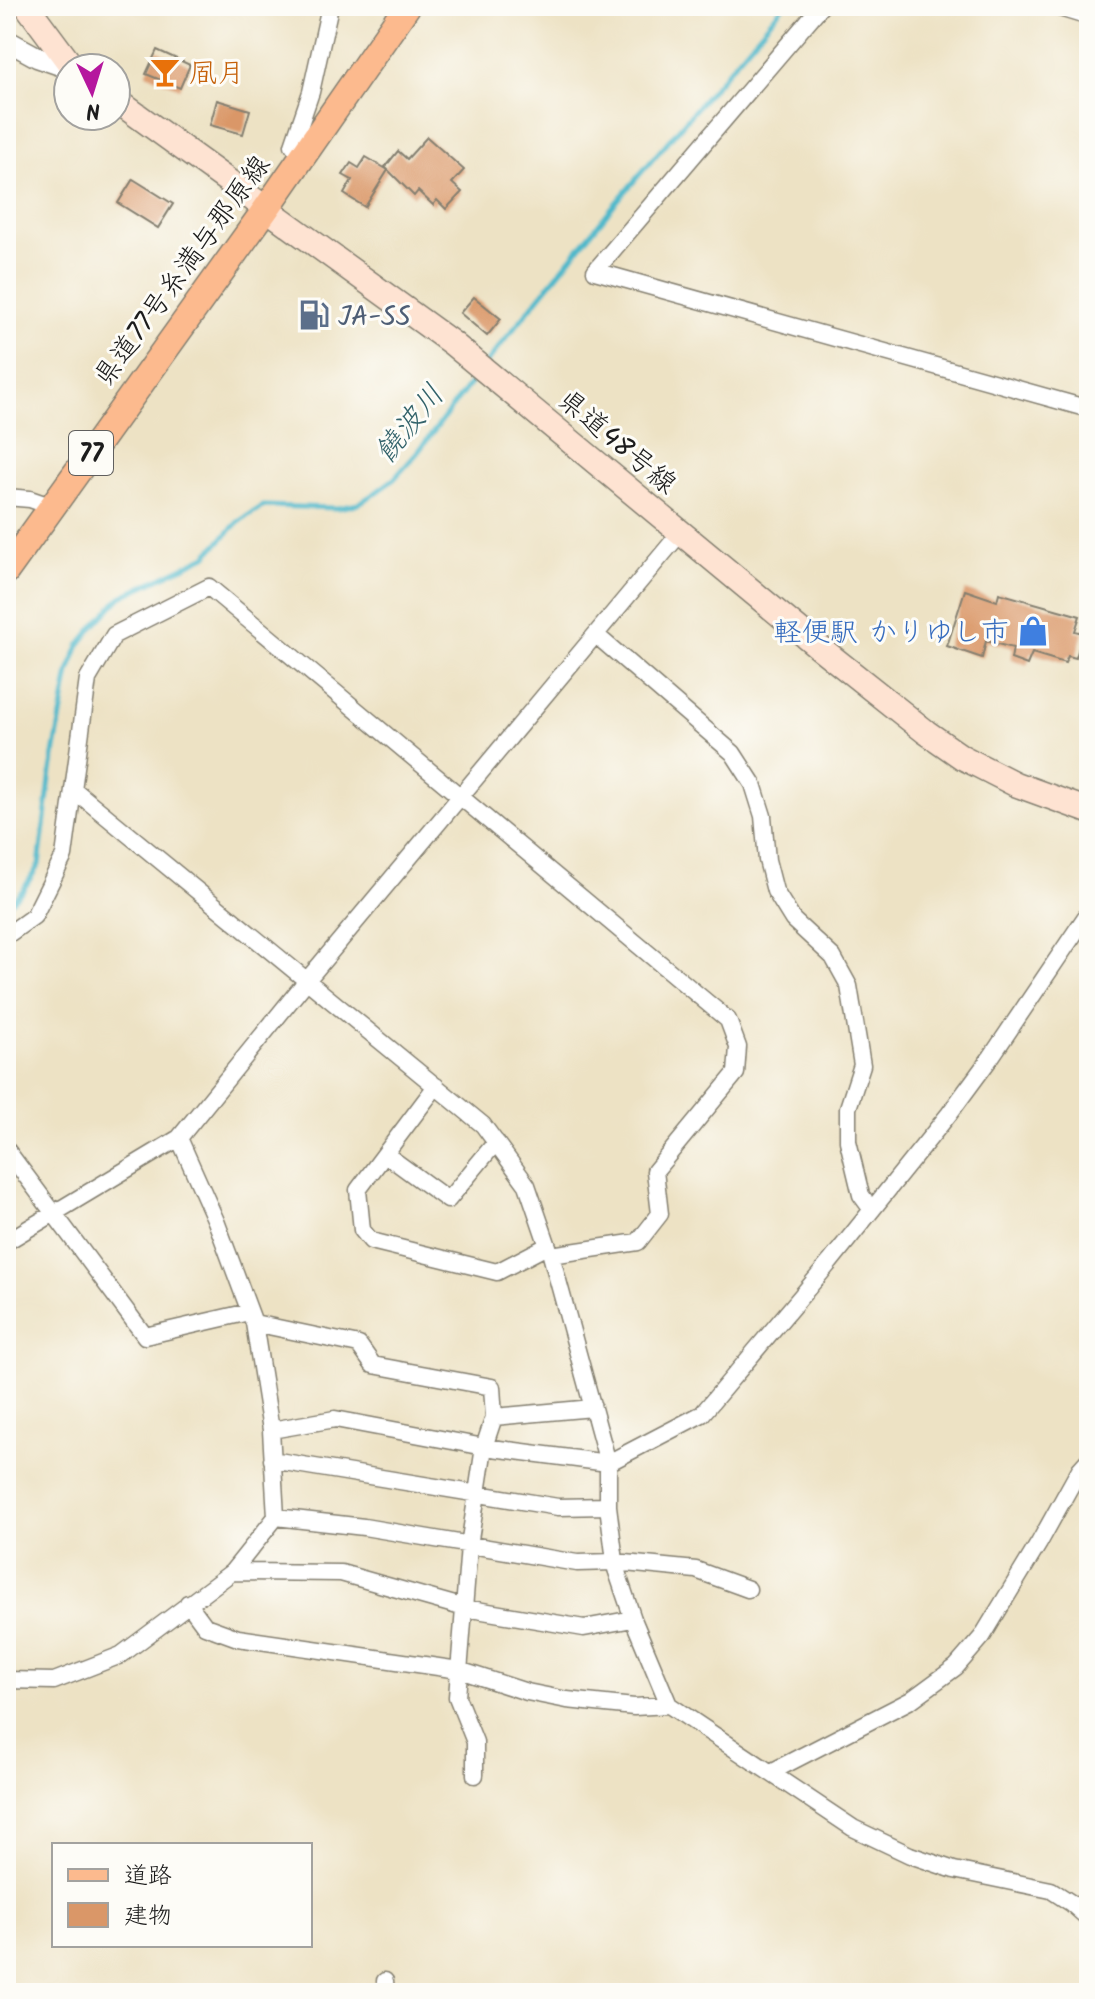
<svg xmlns="http://www.w3.org/2000/svg" width="1095" height="1999" viewBox="0 0 1095 1999" font-family="Kalam,'Klee One',sans-serif">
  <style>
    .lines { fill: none; stroke-linecap: round; stroke-linejoin: round }
    .stream { stroke: #4db8ca; stroke-width: 5 }
    .building { fill: #da9768 }
    .minor-casing { stroke: #847f70; stroke-width: 19 }
    .tertiary-casing { stroke: #847f70; stroke-width: 23 }
    .secondary-casing { stroke: #847f70; stroke-width: 27 }
    .primary-casing { stroke: #847f70; stroke-width: 29 }
    .minor { stroke: #fff; stroke-width: 16 }
    .tertiary { stroke: #fff; stroke-width: 20 }
    .secondary { stroke: #fee3d2; stroke-width: 24 }
    .primary { stroke: #fcba8e; stroke-width: 26 }
    .labels { text-anchor: middle; stroke-width: 6; stroke-linejoin: round; paint-order: stroke }
    .shield { fill: #fdfcf7; stroke: #605f5e; stroke-width: 2 }
    .shield-label { font-size: 26px; font-weight: bold; fill: #1c1c1c }
    .food-label { font-size: 28px; fill: #c56008; stroke: #fdfcf7; text-anchor: start }
    .street-label { font-size: 28px; fill: #1c1c1c; stroke: #fdfcf7 }
    .service-label { font-size: 28px; fill: #4e5e75; stroke: #fdfcf7; text-anchor: start }
    .shop-label { font-size: 28px; fill: #366cbe; stroke: #fdfcf7; text-anchor: end }
    .water-label { font-size: 30px; font-style: italic; fill: #32626a; stroke: #fdfcf7 }
  </style>
  <rect width="100%" height="100%" fill="#fdfcf7"/>
  <filter id="ink" filterUnits="userSpaceOnUse"><feTurbulence type="fractalNoise" baseFrequency=".0125" numOctaves="2"/><feDisplacementMap in="SourceGraphic" scale="16" xChannelSelector="R" yChannelSelector="G"/><feConvolveMatrix kernelMatrix="1 2 1 2 8 2 1 2 1" color-interpolation-filters="sRGB"/></filter>
  <filter id="wash" filterUnits="userSpaceOnUse"><feTurbulence type="fractalNoise" baseFrequency=".006" numOctaves="4" result="noise"/><feDisplacementMap in="SourceGraphic" scale="32" xChannelSelector="R" yChannelSelector="G"/><feGaussianBlur stdDeviation="1.8" result="paint"/><feColorMatrix in="noise" values="0 0 0 0 0 0 0 0 0 0 0 0 0 0 0 0 0 1.4 0 .05"/><feComposite in="paint" operator="in"/></filter>
  <g filter="url(#wash)">
    <rect width="100%" height="100%" fill="#ede2c4"/>
    <g class="lines">
      <path class="stream" d="M487 362 613 206 783 6
        M6 906 23 890 39 865 51 771 69 672 79 645 95 625 121 597 206 556 238 522 263 506 338 508 358 504 375 493 394 479 418 452 478 373"/>
    </g>
    <g id="blocks">
      <path class="building" d="M157 50 190 65 180 88 146 74Z
        M217 100 250 110 243 134 210 125Z
        M427 137 464 170 452 183 462 192 446 209 437 200 433 205 418 191 414 196 385 167 398 151 407 159Z
        M366 157 388 170 365 207 344 194 352 180 343 175 351 163 359 168Z
        M133 179 173 204 158 228 118 203Z
        M474 297 501 319 487 336 460 313Z
        M965 590 997 601 999 593 1080 616 1075 631 1083 633 1076 658 1068 656 1065 663 1032 653 1027 665 1011 659 1013 648 986 641 982 658 947 646Z"/>
    </g>
  </g>
  <g filter="url(#ink)">
    <use href="#blocks" fill-opacity="0" stroke="#847f70" stroke-width="2"/>
    <g class="lines">
      <g class="minor-casing">
        <path id="minor" d="M821 6 595 271 1089 409
          M1053 6 1089 17
          M303 156 293 145 311 92 330 6
          M6 497 30 499 53 507
          M596 635 733 753 753 784 763 816 767 860 775 891 793 920 833 957 849 986 862 1065 848 1108V1141L861 1195 872 1210
          M73 789 483 1125 527 1185 551 1255 608 1463V1506L616 1569 633 1619 669 1705 853 1828 910 1855 954 1870 1051 1890 1071 1903 1089 1919
          M6 936 34 916 64 856 88 679 114 635 209 587 728 1020 738 1047 736 1073 655 1171 660 1214 638 1242 551 1255
          M436 1086 385 1154 448 1200 496 1142
          M6 1149 145 1336 249 1312
          M385 1154 358 1190 362 1230 371 1241 497 1272 547 1246
          M6 1242 179 1138 308 979 681 532
          M254 1323 359 1345 373 1365 492 1387 494 1417 484 1447 469 1546 457 1697 475 1742V1775
          M494 1417 593 1408
          M271 1430 335 1419 484 1447 608 1463 702 1414 830 1262 949 1114 991 1057 1089 912
          M272 1460 558 1507 608 1506
          M276 1517 364 1527 577 1563 615 1562 696 1570 748 1589
          M232 1572 341 1573 465 1608 584 1628 633 1619
          M188 1603 205 1626 238 1638 459 1670 527 1692 567 1700 634 1707 669 1705
          M6 1680 54 1681 121 1655 232 1572 276 1517 271 1430 254 1323 216 1221 179 1138
          M771 1772 911 1700 956 1667 982 1637 1039 1543 1080 1469 1089 1459
          M385 1981 386 1993"/>
      </g>
      <g class="tertiary-casing">
        <path id="tertiary" d="M6 40 37 57 69 68"/>
      </g>
      <g class="secondary-casing">
        <path id="secondary" d="M27 6 73 68
          M116 100 452 343 819 647 926 732 962 757 1015 784 1089 811"/>
      </g>
      <g class="primary-casing">
        <path id="primary" d="M6 571 266 209 407 6"/>
      </g>
      <use href="#minor" class="minor"/>
      <use href="#tertiary" class="tertiary"/>
      <use href="#secondary" class="secondary"/>
      <use href="#primary" class="primary"/>
    </g>
  </g>
  <defs>
    <g id="bar-bare" transform="scale(2.4)"><path d="M-6-5H6L.8 .8V4.5H3.5V6h-7V4.5H-.8V.8Z" fill="#e8710a" stroke="#fdfcf7" stroke-width="2.5" paint-order="stroke"/></g>
    <g id="fuel-bare" transform="scale(2.4)"><path d="M-5.5-6h7V0h2V4h1.3V-2.5L3-4.5l.8-.8L6-3V5H2.5V1h-1V6h-7ZM-4.2-4.7v3.2H.2V-4.7Z" fill="#5c6f8a" stroke="#fdfcf7" stroke-width="2.5" paint-order="stroke"/></g>
    <g id="shop-bare" transform="scale(2.4)"><path d="M-5-2.5h2.3a2.7 3.5 0 0 1 5.4 0H5L5.5 6h-11ZM-1.5-2.5h3a1.5 2.3 0 0 0-3 0Z" fill="#3f7fe0" stroke="#fdfcf7" stroke-width="2.5" paint-order="stroke"/></g>
  </defs>
  <g fill-rule="evenodd">
    <use href="#bar-bare" x="165" y="72"/>
    <use href="#fuel-bare" x="314" y="315"/>
    <use href="#shop-bare" x="1033" y="631"/>
  </g>
  <g class="labels">
    <rect class="shield" x="69" y="431" width="44" height="44" rx="6"/>
    <g class="shield-label">
      <text x="91" y="462">77</text>
    </g>
    <g class="food-label">
      <text x="189" y="82">凮月</text>
    </g>
    <g class="street-label">
      <text transform="translate(181 270) rotate(-54)" y="10">県道77号糸満与那原線</text>
      <text transform="translate(618 441) rotate(40)" y="10">県道48号線</text>
    </g>
    <g class="service-label">
      <text x="338" y="325">JA-SS</text>
    </g>
    <g class="shop-label">
      <text x="1009" y="641">軽便駅 かりゆし市</text>
    </g>
    <g class="water-label">
      <text transform="translate(409 423) rotate(-51)" y="10">饒波川</text>
    </g>
  </g>
  <rect width="1095" height="1999" fill="none" stroke="#fdfcf7" stroke-width="32"/>
  <rect x="52" y="1843" width="260" height="104" fill="#fdfcf7" stroke="#a3a29f" stroke-width="2"/>
  <rect x="68" y="1869" width="40" height="12" fill="#fcba8e" stroke="#a3a29f" stroke-width="2"/>
  <text x="124" y="1883" font-size="24" fill="#1c1c1c">道路</text>
  <rect x="68" y="1903" width="40" height="24" fill="#da9768" stroke="#a3a29f" stroke-width="2"/>
  <text x="124" y="1923" font-size="24" fill="#1c1c1c">建物</text>
  <g transform="translate(92 92) rotate(176)"><circle r="38" fill="#fdfcf7" stroke="#a3a29f" stroke-width="2"/>
  <path d="M0-6L14 30L0 20L-14 30Z" fill="#b5179e"/>
  <text y="-12" font-size="22" font-weight="bold" text-anchor="middle" fill="#1c1c1c">N</text>
  </g>
</svg>
